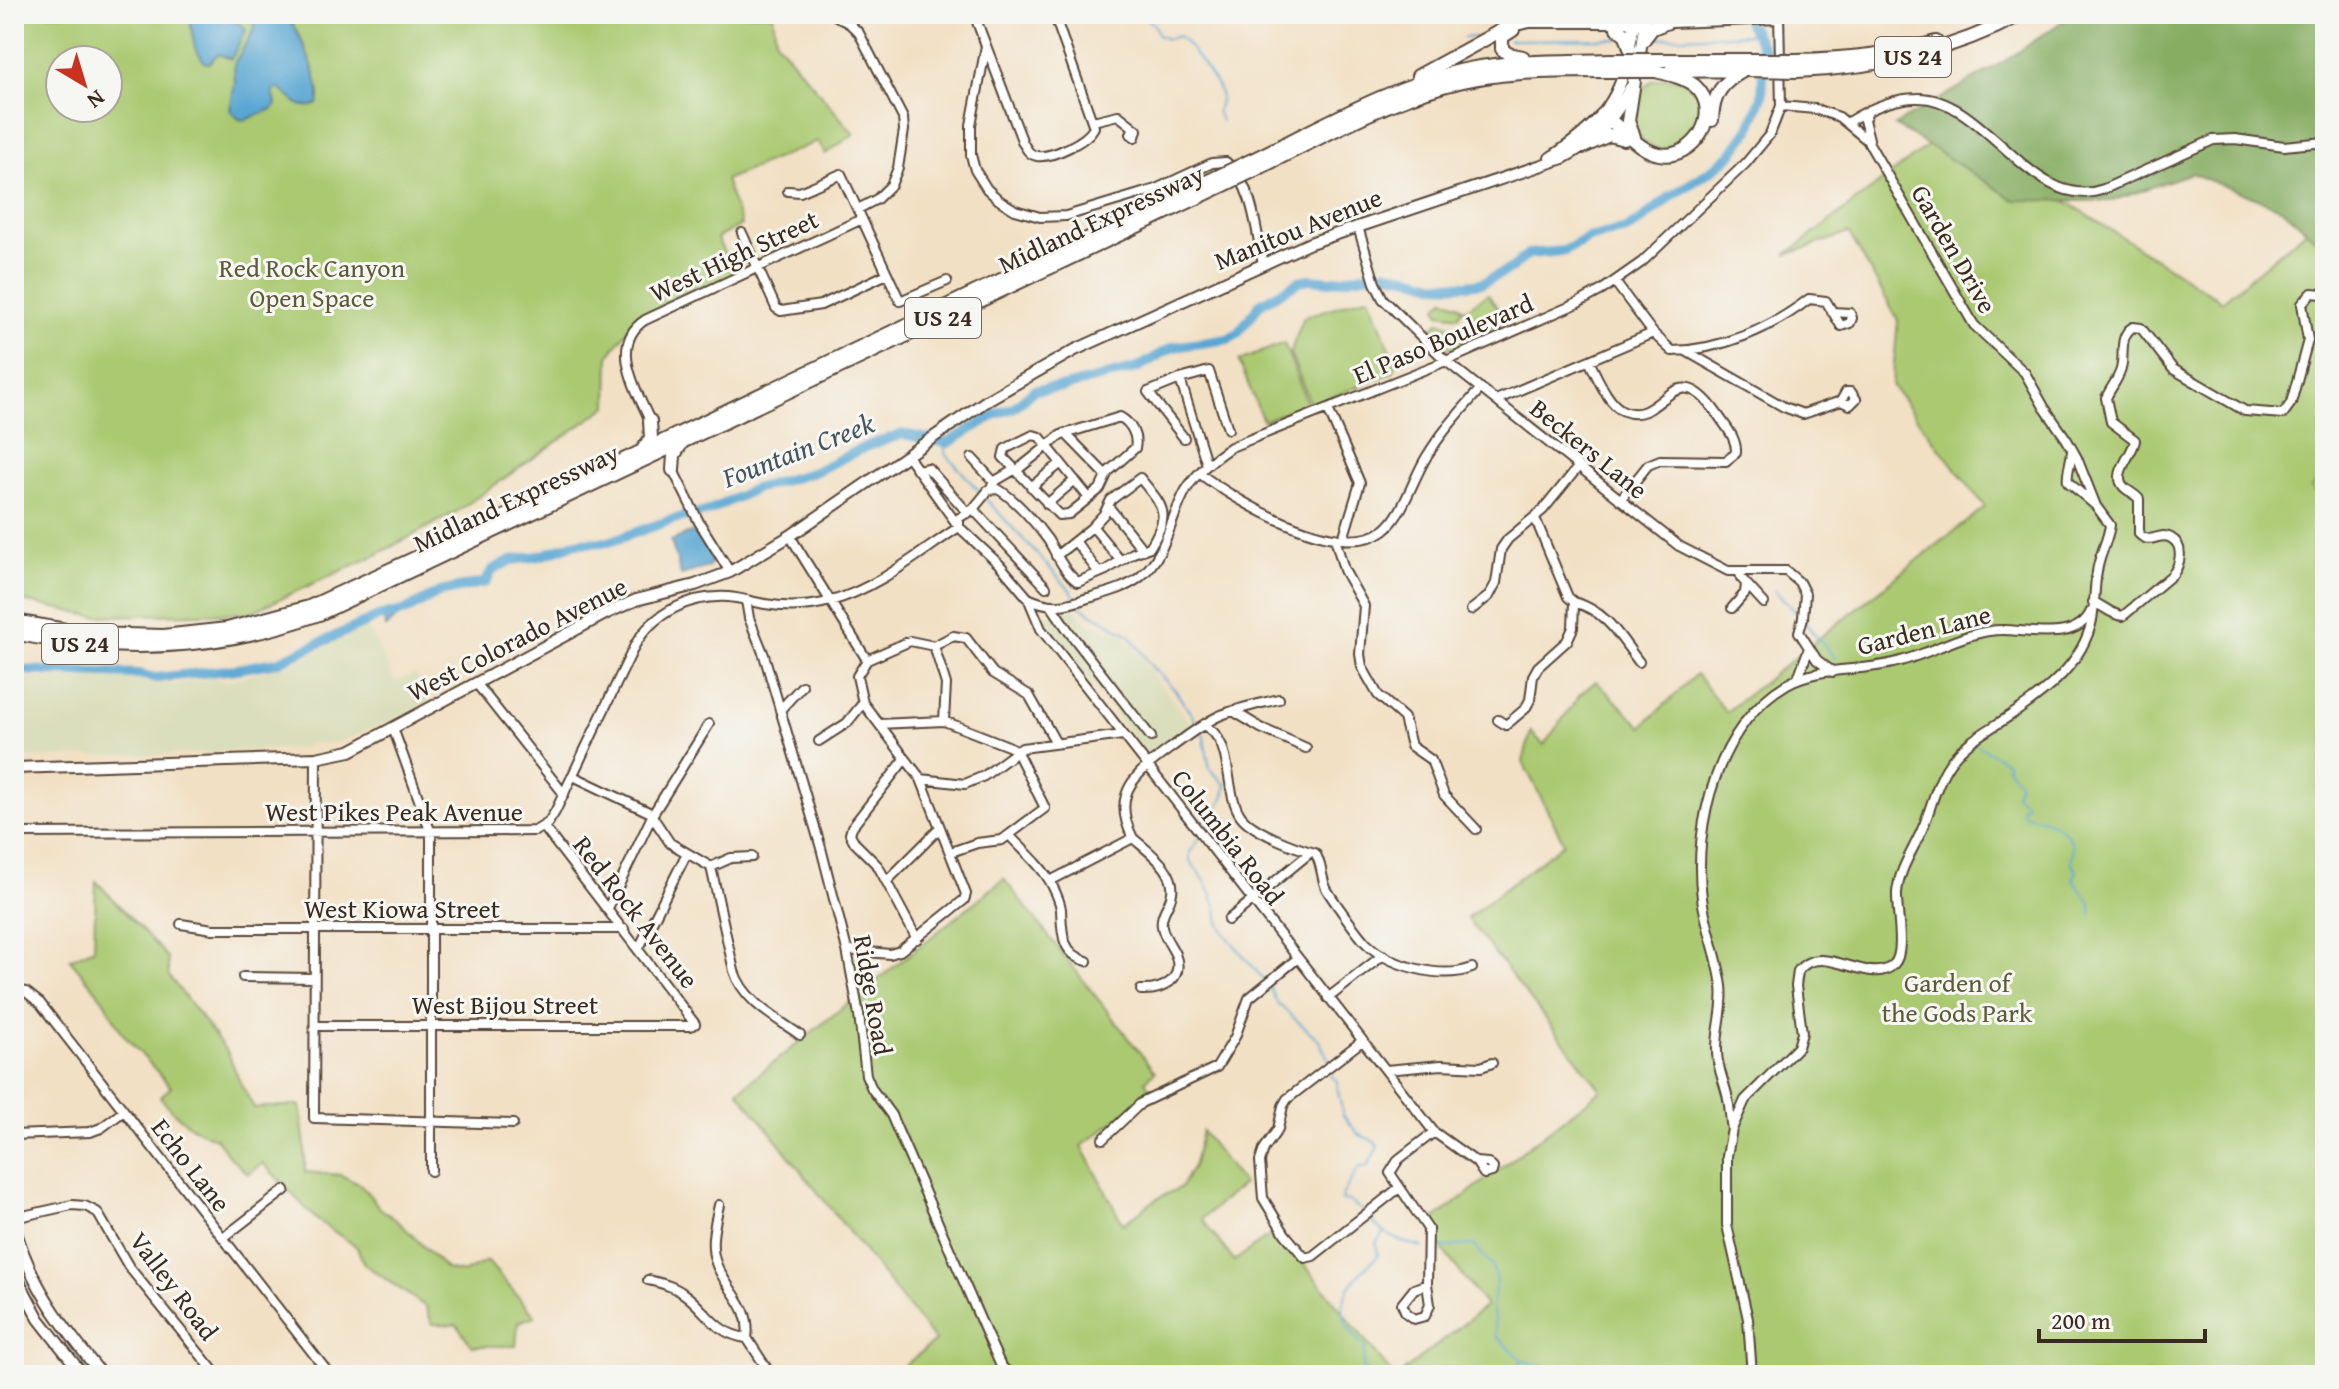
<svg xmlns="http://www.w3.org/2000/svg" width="2339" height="1389" viewBox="0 0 2339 1389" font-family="'Gentium Book Plus',serif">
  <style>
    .built { fill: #dbdebc }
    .green { fill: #aac971; stroke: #727a48; stroke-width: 2; fill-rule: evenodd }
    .forest { fill: #87ad63; stroke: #616c40; stroke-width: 2 }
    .water { fill: #59a6d2; stroke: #4a6878; stroke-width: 2 }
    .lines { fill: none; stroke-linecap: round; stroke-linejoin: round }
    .stream { stroke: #59a6d2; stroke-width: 2 }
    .river { stroke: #59a6d2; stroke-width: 10 }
    .minor-casing { stroke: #564537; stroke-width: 12 }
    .major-casing { stroke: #564537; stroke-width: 14 }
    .highway-casing { stroke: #564537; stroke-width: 16 }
    .minor { stroke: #fff; stroke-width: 8 }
    .major { stroke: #fff; stroke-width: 10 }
    .highway { stroke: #fff; stroke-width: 12 }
    .highway-bridge-casing { stroke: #564537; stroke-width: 16; stroke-linecap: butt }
    .highway-bridge { stroke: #fff; stroke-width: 12 }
    .labels { text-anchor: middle; stroke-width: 6; stroke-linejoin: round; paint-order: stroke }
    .shield { fill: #f6f6f2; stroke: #73675e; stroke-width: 2 }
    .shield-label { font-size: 24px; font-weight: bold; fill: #3b2a1e }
    .street-label { font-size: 26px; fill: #3b2a1e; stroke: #f6f6f2 }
    .park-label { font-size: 26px; fill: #5c5a37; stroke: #f6f6f2 }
    .water-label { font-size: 28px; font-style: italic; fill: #46555d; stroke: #f6f6f2 }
  </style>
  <rect width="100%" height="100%" fill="#f6f6f2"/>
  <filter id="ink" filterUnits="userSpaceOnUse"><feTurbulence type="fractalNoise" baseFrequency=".0125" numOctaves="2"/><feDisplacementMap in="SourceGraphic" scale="16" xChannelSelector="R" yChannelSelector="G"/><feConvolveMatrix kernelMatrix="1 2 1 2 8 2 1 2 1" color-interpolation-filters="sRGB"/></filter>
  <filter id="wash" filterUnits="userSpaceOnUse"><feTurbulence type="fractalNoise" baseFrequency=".006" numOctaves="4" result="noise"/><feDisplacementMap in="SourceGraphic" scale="32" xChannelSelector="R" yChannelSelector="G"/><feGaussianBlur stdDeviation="1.8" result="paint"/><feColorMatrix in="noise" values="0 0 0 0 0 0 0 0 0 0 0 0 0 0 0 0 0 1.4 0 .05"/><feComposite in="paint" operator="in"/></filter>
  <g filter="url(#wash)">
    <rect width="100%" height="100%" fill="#f2e0c4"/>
    <path class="built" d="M1073 607 1086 622 1123 635 1193 727 1155 756H1147L1044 622 1045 616Z
      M368 627 395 681 416 674 431 701 398 718 339 742 308 744 304 748 216 751V753L14 758V679L130 677 150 683 172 684 205 680 207 676 226 682 293 663Z"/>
    <path class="green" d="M14 14H773L776 41 854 134 825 154 818 141 725 180 741 225 717 238 734 274 635 321 609 355 608 406 456 512 376 555 249 613 92 616 14 599ZM60 60H108V108H60Z
      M1657 14H1768L1665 18Z
      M1631 114a36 36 0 1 1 72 0a36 36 0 1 1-72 0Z
      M1951 128 2222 301 2320 219 2325 220V475L2311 487 2325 504V1375H1399L1486 1306 1436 1241 1431 1222 1601 1090 1467 918 1564 843 1523 762 1531 732 1544 745 1580 695 1596 681 1642 727 1696 674 1726 712 1985 507 1892 386 1898 320 1849 233 1786 255Z
      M1488 294 1505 319 1482 335 1465 309Z
      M1369 296 1396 365 1393 373 1311 405 1290 353 1304 317Z
      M1444 299 1458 304 1463 308 1459 316 1439 313 1437 306Z
      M1438 322C1447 322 1458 331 1464 337V342L1456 347 1443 349 1431 329Z
      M1284 343 1307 403 1263 421 1239 361Z
      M1004 879 1155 1072 1145 1081 1152 1092 1082 1146 1123 1224 1156 1199 1181 1187 1194 1164 1202 1131 1243 1184 1202 1219 1234 1261 1277 1230 1393 1375H893L935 1341 738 1091Z
      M96 881 167 957 169 976 228 1053 240 1082 254 1108 300 1105 305 1146V1172L341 1175 361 1185 380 1208 401 1224 446 1269 463 1273 487 1261 535 1316 518 1322 516 1346H472L457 1325 432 1324 426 1307 364 1264 357 1247 317 1220 263 1163 248 1174 229 1156 216 1138C192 1131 175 1116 160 1097L171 1087 123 1034 103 999 70 959 94 948Z"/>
    <path class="forest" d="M2073 14H2325V247L2281 208 2191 173 2112 201 2015 200 1895 125 2008 59Z"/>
    <path class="water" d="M189 14C206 14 236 16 246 30L231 59 218 54 209 63H205L195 48Z
      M244 14H285C299 30 324 85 318 104 300 113 291 96 278 88L273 92 276 104 273 109 245 120 239 119 230 110 235 82 234 64 255 28 254 23 246 20Z
      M692 532 702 541 713 559 708 567 681 575 671 541Z
      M393 609H403L404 612 386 627 381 613Z"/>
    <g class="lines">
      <path class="stream" d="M1143 14 1155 26 1158 35 1167 39 1179 36C1191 47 1198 58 1207 71 1217 86 1225 91 1217 111L1221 121
        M1464 37H1476
        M1656 38 1751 34 1757 36
        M1509 40 1619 39
        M945 443V453L980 492
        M986 499 1071 591 1076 599
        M1774 590 1799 615
        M1078 605 1129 635 1152 667 1175 690 1197 723
        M1806 624 1835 658
        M1203 733 1210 769 1226 785 1224 797 1205 831
        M1977 745 2007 762V767L2019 783 2015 795 2027 804 2021 808 2023 814C2041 819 2067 823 2072 845 2073 852 2071 858 2072 865L2077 871 2073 880 2091 903V914
        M1201 836 1190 852V861L1206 882 1217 908 1219 923 1226 935 1264 980
        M1269 987 1278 1004 1318 1039 1330 1062
        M1331 1068 1332 1077 1337 1081C1337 1094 1342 1102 1342 1114L1359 1135 1375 1141 1378 1147 1367 1167H1359L1343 1194 1342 1201 1347 1200 1363 1211
        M1369 1218C1384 1236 1400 1243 1423 1247
        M1434 1248 1474 1245 1492 1266 1497 1281 1492 1304 1496 1336 1522 1360 1568 1375
        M14 1254 42 1309 93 1375
        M1370 1375 1363 1369 1365 1348C1360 1342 1353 1335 1349 1328 1331 1299 1359 1273 1378 1256L1376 1243 1383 1233
        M1513 1375 1521 1362"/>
      <path class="river" d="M14 670 139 674 156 678 236 669 277 662 378 617 407 610 440 592 486 582 492 570 512 560 540 556 576 543 609 542 671 520 708 511 754 489 814 472 867 446 903 434 948 443 996 414 1013 408 1034 390 1064 387 1137 368 1173 347 1228 339 1238 333 1260 304 1300 281 1309 279 1331 281 1381 272 1407 276 1434 284 1467 285 1482 283 1512 268 1528 254 1564 251 1588 238 1626 229 1639 222 1670 197 1715 168 1731 155 1750 128 1762 96 1764 50 1744 14"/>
    </g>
  </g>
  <g filter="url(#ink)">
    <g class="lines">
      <g class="minor-casing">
        <path id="minor" d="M833 14 850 24 859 33 903 118 904 130 898 168 891 185 877 199 858 209
          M974 14 1023 143C1027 150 1030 155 1037 156 1052 158 1088 141 1094 127L1054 14
          M1645 24 1779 19
          M986 46 971 125V155L975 170 987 189 999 200 1015 210 1040 217 1066 216 1156 189 1212 163 1226 162C1254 185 1256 232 1263 264
          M1781 106 1815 109 1839 117 1867 140 1974 325 2025 373 2044 407 2067 440 2077 458 2096 506
          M1093 121 1118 115 1137 130 1135 137 1131 134 1133 129
          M1848 122C1869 109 1892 98 1917 98 1985 96 2033 215 2104 189L2213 140 2235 139 2284 146 2325 142
          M1869 139 1864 120 1869 110
          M788 191 800 192 841 174 900 301 947 281
          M1358 227 1375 283 1383 299 1446 361 1679 546 1728 571H1786L1799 582 1805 594 1803 618 1799 632 1817 660 1833 672
          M742 233 776 308 781 311 821 305 887 274
          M1615 282 1653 333 1672 351C1721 350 1770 329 1809 299L1826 301 1841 326 1850 323 1852 318 1850 313 1832 312
          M1686 351 1784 407 1803 414 1841 401 1850 405 1856 399 1851 392H1846L1841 401
          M1589 361C1597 376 1608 405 1624 411 1663 427 1673 350 1718 415 1726 427 1737 438 1736 453L1726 461 1660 460 1648 465 1620 500
          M1180 379 1207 465
          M1496 400 1653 333
          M1328 409 1360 483 1343 539
          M650 421C637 391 608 344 645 320L862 219
          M1065 433 1106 475
          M1033 435 1040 437 1089 498 1069 514 1059 515 1003 457 1005 449Z
          M1184 438 1148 392 1180 379 1209 371 1228 429
          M907 455 959 527 1000 565 1028 598 1041 629 1434 1132 1476 1162 1484 1174 1492 1172 1493 1168 1488 1163 1476 1162
          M972 458 994 482
          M673 470 699 522 730 572
          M917 470 928 468 968 513
          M1016 471 1061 435 1120 417C1131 423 1138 436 1135 448L1108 472 1100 489 1089 498
          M1199 473C1236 501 1340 563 1384 530 1403 516 1414 476 1427 456 1442 431 1462 410 1481 388
          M1031 487 1060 464
          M988 490 998 489C1016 500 1036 523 1048 540 1057 555 1064 572 1078 582L1106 570 1133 553 1150 547C1172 512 1163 507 1140 478L1111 500 1104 514 1091 528 1056 556
          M1047 504 1075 480
          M1108 506 1143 550
          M973 509 1046 587
          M959 527V518L973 509 997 480 1014 470
          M1093 527 1120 560
          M790 536 867 660 857 676 863 703 921 779 966 894 964 900 900 951 890 954 847 950
          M1335 538 1344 570 1364 606 1360 654 1362 667 1378 695 1404 718 1411 746 1431 760 1444 795 1476 829
          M1075 541 1099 573
          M1740 572 1741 578 1764 603
          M1028 598C1051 609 1065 606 1088 598 1105 593 1125 589 1140 577 1167 555 1170 518 1186 490 1197 472 1214 458 1231 447L1446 361 1578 303 1602 290 1642 262 1746 163 1770 134 1781 106 1779 14
          M746 600 749 618 764 655 821 848 847 950 859 1015 866 1075 872 1089 891 1115 987 1335 1001 1366 1011 1375
          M1574 602C1608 612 1619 636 1639 662
          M2093 602C2104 606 2111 615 2123 616L2172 575C2180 566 2185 546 2171 538 2159 531 2151 546 2139 534V499C2134 493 2127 491 2123 486 2112 473 2134 453 2135 440L2111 422 2106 398C2111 387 2118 380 2121 369 2125 354 2118 336 2133 327L2141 328 2173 369 2245 411 2283 414 2291 403 2308 340 2302 304 2312 293 2322 294 2325 298
          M1052 607 1070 633 1151 737
          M1732 608 1745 593 1746 584
          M1471 610 1489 596 1496 583 1501 549 1508 539 1543 510 1579 466
          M934 646 953 636 966 638 993 673 1029 695 1056 743
          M934 646 946 684 944 721
          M867 660 910 641 934 646
          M1798 678 1809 648
          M476 683 564 794
          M780 710 802 686
          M1233 711 1261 728 1306 748
          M1498 720 1506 725 1525 709 1530 700 1533 676 1538 667 1567 641 1573 628 1574 602 1568 597 1535 518
          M879 724 944 721 1008 746 1016 750 1045 808 1002 840 977 843 951 852
          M1203 725C1235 739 1223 791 1241 816 1253 832 1296 848 1315 853 1322 863 1321 877 1326 888 1330 896 1361 939 1367 944 1390 966 1441 980 1472 968
          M393 728 431 833V1171
          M819 741 847 723 863 703
          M316 758 314 1118 513 1124
          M905 759 852 827 850 834 855 843 878 866 917 939
          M573 776 653 814
          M921 779 965 784 984 776 1022 748 1123 735
          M652 816 670 843 711 867
          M14 833 535 831 548 823 555 812 635 645C654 612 691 595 728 597 741 598 753 602 765 604 787 608 809 607 831 601 878 588 919 553 959 527
          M1010 836C1024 851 1043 867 1052 885 1056 893 1060 901 1061 909 1062 932 1061 954 1087 961
          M1133 838C1150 853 1179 872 1171 897 1168 907 1160 915 1162 926 1163 936 1171 945 1175 954 1185 979 1163 991 1141 990
          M711 867 734 971C744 1002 775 1017 800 1035
          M711 867 731 858 752 857
          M887 881 940 828
          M1050 881 1133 838C1109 792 1138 772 1172 747 1187 736 1202 724 1219 716 1238 708 1259 704 1279 699
          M608 908 653 814 709 724
          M1228 920 1311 852
          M181 924 213 929H624
          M639 948 687 853
          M243 977 314 978
          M14 989 26 992 40 1003 330 1375
          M1328 998 1383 955
          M315 1026H691L695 1024 543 826
          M1362 1041 1287 1099 1283 1106 1278 1129 1264 1149 1260 1161 1263 1198 1285 1234 1305 1258 1313 1256 1399 1188
          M1386 1070 1441 1065 1481 1067 1492 1063
          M1732 1129C1730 1119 1730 1109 1728 1099 1725 1083 1717 1068 1717 1052 1716 1030 1725 1008 1722 986 1718 956 1706 928 1702 898 1692 824 1719 724 1787 684 1819 666 1859 672 1893 663 1930 655 1965 630 2003 630 2030 630 2077 643 2091 611
          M14 1135 90 1132 101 1128 124 1111
          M1103 1139 1141 1103 1217 1067 1235 1037 1249 998 1298 958
          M719 1205C715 1224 709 1244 716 1263 726 1291 752 1305 747 1338L771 1375
          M14 1218 72 1205 85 1206 97 1212 129 1267 217 1375
          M223 1238 285 1190
          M648 1280C660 1283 674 1286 684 1294 706 1309 714 1334 747 1338
          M1427 1284 1414 1289 1402 1304 1406 1313 1414 1319 1425 1316 1430 1305 1427 1284 1428 1229 1390 1173 1399 1159 1434 1132
          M1752 1375 1748 1319 1727 1225V1156L1732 1129 1745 1100 1798 1047 1802 1033 1796 986 1798 971C1822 939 1871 989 1894 964 1906 952 1896 911 1897 893 1899 868 1915 848 1924 825 1931 807 1936 786 1946 769 1961 743 1988 731 2011 715 2046 692 2083 663 2092 620 2095 604 2094 587 2097 572 2099 555 2108 541 2110 525L2096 506 2068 482C2066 473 2072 460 2072 449"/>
      </g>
      <g class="major-casing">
        <path id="major" d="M1643 42 1653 29 1668 23
          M1630 45 1636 14
          M1638 66 1646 14
          M1550 158C1587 134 1616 109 1626 65
          M14 768 316 758 350 751 603 615 636 600 695 585 730 572 790 536 989 399 1075 350 1310 243 1563 158C1594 142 1614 120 1630 88
          M14 1225C30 1285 64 1328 102 1375
          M14 1272 39 1319 83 1375"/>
      </g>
      <g class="highway-casing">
        <path id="highway" d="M1617 28 1626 35 1630 48
          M1513 30 1502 37V49L1508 54 1523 57
          M1657 60H1745
          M1796 60C1844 59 1890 55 1936 42
          M1670 71 1743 70
          M1797 71C1876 68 1951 52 2022 14
          M1418 76 1511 25 1530 21H1635L1645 24
          M1634 81 1628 121 1634 137
          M1602 115C1622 126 1637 150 1659 154 1694 161 1724 112 1695 86 1684 77 1668 74 1655 71
          M1712 120C1713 94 1722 82 1745 70
          M1583 147 1609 135 1624 139
          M1248 162C1319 128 1391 85 1469 69 1515 60 1563 62 1610 60
          M1253 171C1315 141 1377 105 1443 86 1496 71 1552 71 1607 71
          M644 448 651 438 650 421
          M673 470 674 455 681 444
          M14 621 88 634 163 636 227 629 309 607 504 517 1219 176
          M14 632C28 637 42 638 57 640 147 653 233 645 319 614L1224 185"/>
      </g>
      <use href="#minor" class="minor"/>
      <use href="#major" class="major"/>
      <use href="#highway" class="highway"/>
      <g class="highway-bridge-casing">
        <path id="highway-bridge" d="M1610 60H1657
          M1745 60H1796
          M1745 70 1797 71
          M1607 71H1655
          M1219 176 1248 162
          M1224 185 1253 171"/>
      </g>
      <use href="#highway-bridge" class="highway-bridge"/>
    </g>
  </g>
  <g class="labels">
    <g class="shield">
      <rect x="1875" y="37" width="76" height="40" rx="6"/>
      <rect x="905" y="298" width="76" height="40" rx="6"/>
      <rect x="42" y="624" width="76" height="40" rx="6"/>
    </g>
    <g class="shield-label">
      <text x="1913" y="65">US 24</text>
      <text x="943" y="326">US 24</text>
      <text x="80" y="652">US 24</text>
    </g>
    <g class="street-label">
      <text transform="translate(1101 219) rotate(-25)" y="9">Midland Expressway</text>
      <text transform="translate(1298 229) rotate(-22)" y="9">Manitou Avenue</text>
      <text transform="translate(1954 249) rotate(60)" y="9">Garden Drive</text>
      <text transform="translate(734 256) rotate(-25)" y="9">West High Street</text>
      <text transform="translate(1443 339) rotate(-23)" y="9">El Paso Boulevard</text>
      <text transform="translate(1589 449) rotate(39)" y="9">Beckers Lane</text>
      <text transform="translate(516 498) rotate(-25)" y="9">Midland Expressway</text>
      <text transform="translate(1924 630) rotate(-14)" y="9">Garden Lane</text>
      <text transform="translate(517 639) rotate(-27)" y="9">West Colorado Avenue</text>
      <text x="394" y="821">West Pikes Peak Avenue</text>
      <text transform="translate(1228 837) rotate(52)" y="9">Columbia Road</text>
      <text x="402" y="918">West Kiowa Street</text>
      <text transform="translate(636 912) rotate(52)" y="9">Red Rock Avenue</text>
      <text transform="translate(873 995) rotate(80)" y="9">Ridge Road</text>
      <text x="505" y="1014">West Bijou Street</text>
      <text transform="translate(191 1165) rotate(52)" y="9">Echo Lane</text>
      <text transform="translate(174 1286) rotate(53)" y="9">Valley Road</text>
    </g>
    <g class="park-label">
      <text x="312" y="277">Red Rock Canyon<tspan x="312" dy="30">Open Space</tspan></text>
      <text x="1957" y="992">Garden of<tspan x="1957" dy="30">the Gods Park</tspan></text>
    </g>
    <g class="water-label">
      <text transform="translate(798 450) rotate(-21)" y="10">Fountain Creek</text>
    </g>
  </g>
  <rect width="2339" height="1389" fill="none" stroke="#f6f6f2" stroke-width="48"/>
  <g transform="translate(84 84) rotate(142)"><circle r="38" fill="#f6f6f2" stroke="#aba49d" stroke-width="2"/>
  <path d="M0-6L14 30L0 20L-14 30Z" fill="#c8321e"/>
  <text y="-12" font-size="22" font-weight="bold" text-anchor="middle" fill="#3b2a1e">N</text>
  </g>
  <path d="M2039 1329v12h166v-12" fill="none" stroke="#3b2a1e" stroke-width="4"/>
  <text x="2051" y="1329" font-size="24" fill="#3b2a1e" stroke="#f6f6f2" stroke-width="6" paint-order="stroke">200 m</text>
</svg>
